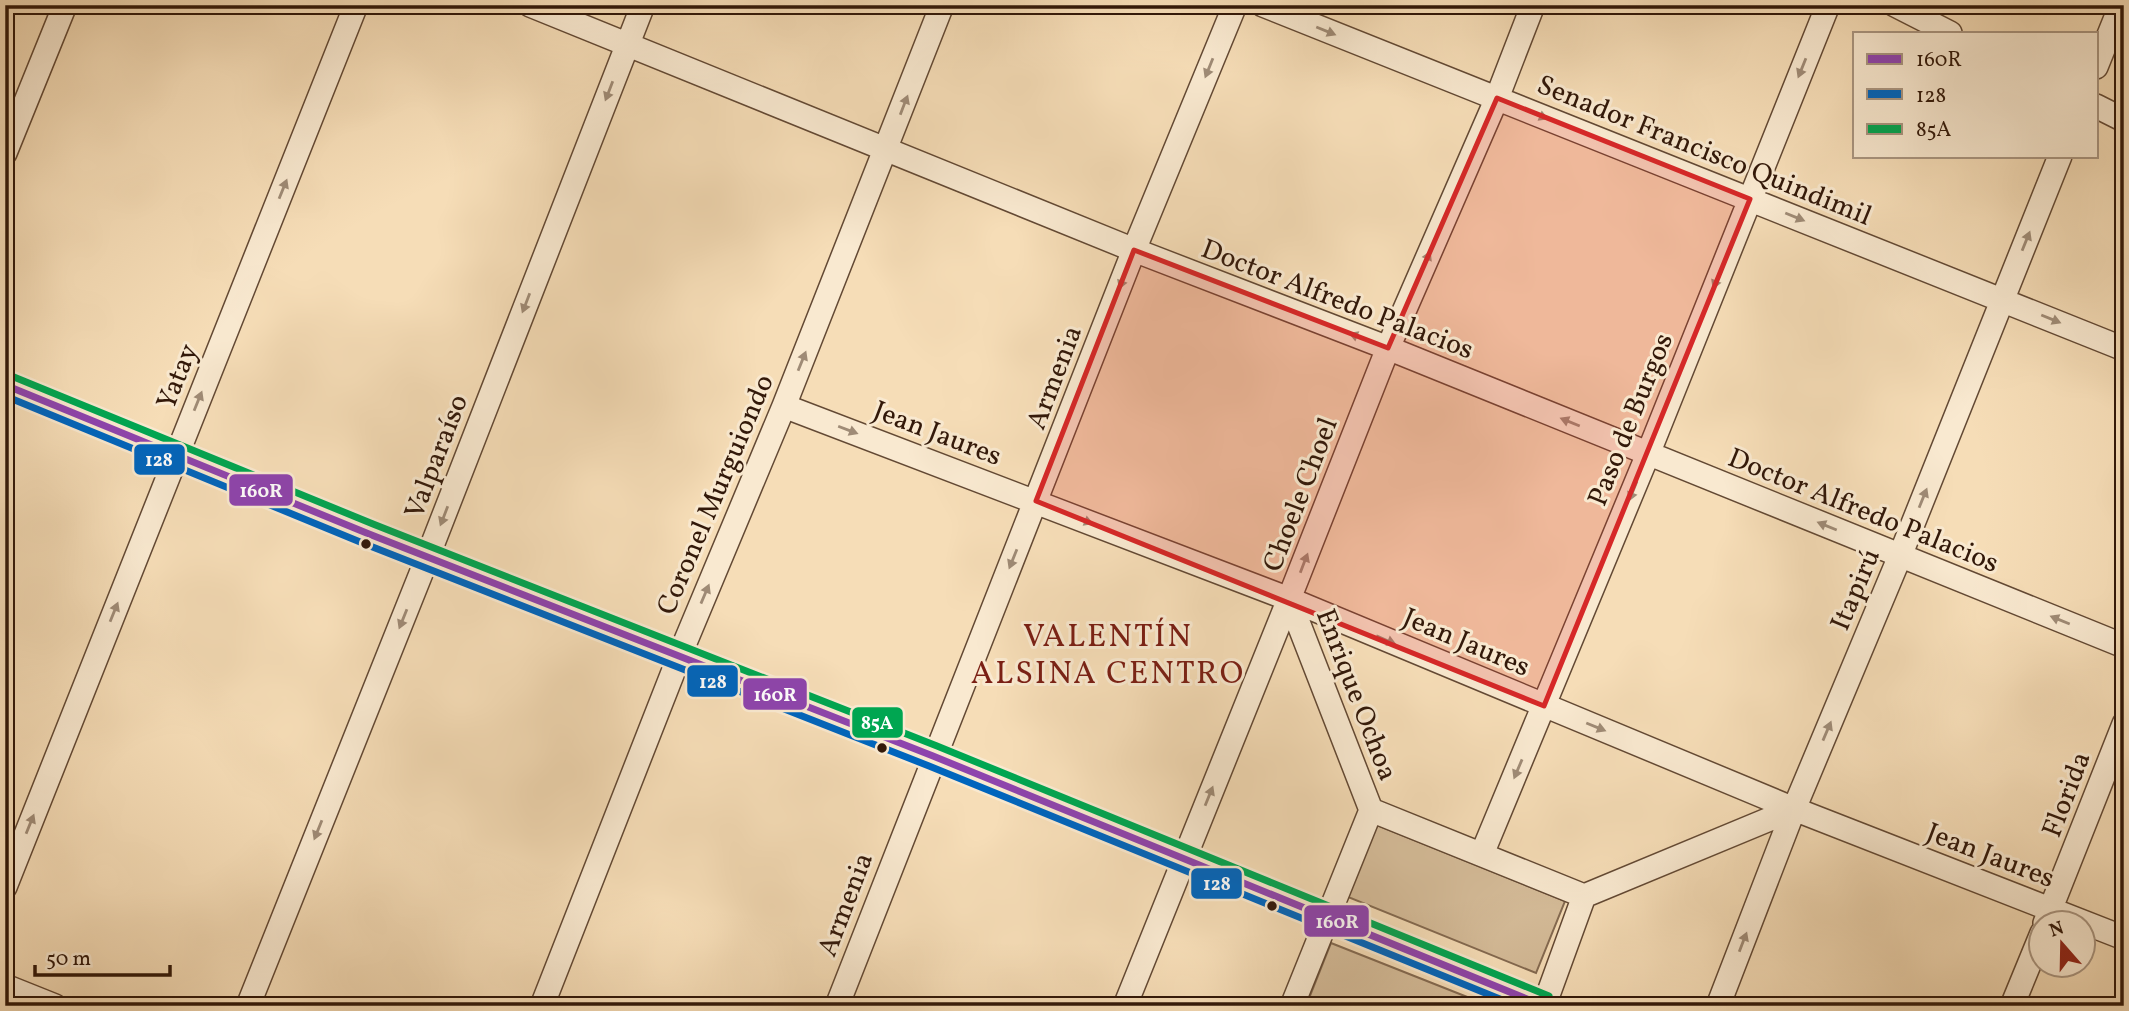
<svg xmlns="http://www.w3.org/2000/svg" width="2129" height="1011" viewBox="0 0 2129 1011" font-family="Vollkorn,serif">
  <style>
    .green { fill: #d5bc99; stroke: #846a51; stroke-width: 2 }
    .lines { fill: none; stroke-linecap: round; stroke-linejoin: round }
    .minor-casing { stroke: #634934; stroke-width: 26 }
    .minor { stroke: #f9e9d0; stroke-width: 23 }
    .bus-1-casing { stroke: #f9e9d0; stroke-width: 12 }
    .bus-2-casing { stroke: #f9e9d0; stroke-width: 12 }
    .bus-3-casing { stroke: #f9e9d0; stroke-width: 12 }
    .bus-1 { stroke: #8e44ad; stroke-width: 7 }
    .bus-2 { stroke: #0065bd; stroke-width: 7 }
    .bus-3 { stroke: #00a651; stroke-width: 7 }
    .oneway { fill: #9f8b76 }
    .marked { fill: #d62828; fill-opacity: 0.2; stroke: #d62828; stroke-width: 5; stroke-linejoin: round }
    .bus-dot { fill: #321809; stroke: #f9e9d0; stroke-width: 2.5 }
    .labels { text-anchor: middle; stroke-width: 6; stroke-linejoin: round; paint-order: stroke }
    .street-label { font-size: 28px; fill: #321809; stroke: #f9e9d0 }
    .quarter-label { font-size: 32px; letter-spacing: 2px; fill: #7a1f14; stroke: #f9e9d0 }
    .line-badge { stroke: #f9e9d0; stroke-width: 2.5 }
    .badge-label { font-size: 19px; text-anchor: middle; font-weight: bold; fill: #fff }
  </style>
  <rect width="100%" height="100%" fill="#f6ddb7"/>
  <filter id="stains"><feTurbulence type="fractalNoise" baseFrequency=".00286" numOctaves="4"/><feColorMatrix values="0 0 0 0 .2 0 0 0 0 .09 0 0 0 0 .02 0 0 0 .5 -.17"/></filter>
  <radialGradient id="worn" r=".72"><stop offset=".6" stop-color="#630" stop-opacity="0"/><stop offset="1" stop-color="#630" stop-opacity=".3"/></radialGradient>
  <path class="green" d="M1377 825 1565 901 1536 973 1348 897Z
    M1331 943 1490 1006H1306Z"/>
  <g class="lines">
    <g class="minor-casing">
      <path id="minor" d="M530 5 1134 250 1388 348 2124 646
        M1263 5 2124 349
        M1895 5 1950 33
        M2096 67 2121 5
        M2096 106 2124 120
        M5 153 65 5
        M5 385 369 534 933 756 1545 1006
        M784 406 1289 599 1794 809 2124 938
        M1289 599 1371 810
        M1371 810 1584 896
        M1482 854 1648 454 1828 5
        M5 887 356 5
        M1584 896 1794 809
        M2045 923 2124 724
        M5 986 55 1006
        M248 1006 428 556 643 5
        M542 1006 679 657 784 406 942 5
        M837 1006 1134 250 1235 5
        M1125 1006 1289 599 1388 348 1497 98 1533 5
        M1292 1006 1371 810
        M1544 1006 1584 896
        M1718 1006 1794 809 1900 556 2060 156
        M2012 1006 2042 933"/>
    </g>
    <use href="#minor" class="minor"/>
    <g class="bus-1-casing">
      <path id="bus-1" d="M5 385 369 534 933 756 1544 1006"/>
    </g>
    <g class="bus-2-casing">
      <path id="bus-2" d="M5 396 365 544 929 766 1517 1006"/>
    </g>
    <g class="bus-3-casing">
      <path id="bus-3" d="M9 375 373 524 937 746 1549 996"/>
    </g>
    <use href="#bus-1" class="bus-1"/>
    <use href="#bus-2" class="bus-2"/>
    <use href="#bus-3" class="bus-3"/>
  </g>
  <defs><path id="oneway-solid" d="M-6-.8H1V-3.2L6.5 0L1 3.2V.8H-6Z" transform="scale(1.75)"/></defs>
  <g class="oneway">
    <use href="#oneway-solid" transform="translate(1326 31) rotate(22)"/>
    <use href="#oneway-solid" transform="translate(1209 68) rotate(112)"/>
    <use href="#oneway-solid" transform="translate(1802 68) rotate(112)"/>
    <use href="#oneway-solid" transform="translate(609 91) rotate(111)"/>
    <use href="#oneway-solid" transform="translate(904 105) rotate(-69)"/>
    <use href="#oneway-solid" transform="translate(1538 115) rotate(22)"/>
    <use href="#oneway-solid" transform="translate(283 189) rotate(-68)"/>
    <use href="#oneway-solid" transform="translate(1795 217) rotate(22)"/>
    <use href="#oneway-solid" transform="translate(2026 241) rotate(-68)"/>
    <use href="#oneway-solid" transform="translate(1426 261) rotate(-66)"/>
    <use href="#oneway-solid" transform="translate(1123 279) rotate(111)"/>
    <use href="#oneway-solid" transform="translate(1717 279) rotate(112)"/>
    <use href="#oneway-solid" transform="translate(526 303) rotate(111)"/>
    <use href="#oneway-solid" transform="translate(2051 319) rotate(22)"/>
    <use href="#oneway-solid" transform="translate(1359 337) rotate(-159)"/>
    <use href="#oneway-solid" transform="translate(802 361) rotate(-68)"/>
    <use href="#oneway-solid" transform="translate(198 401) rotate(-68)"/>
    <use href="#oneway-solid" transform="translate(1570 422) rotate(-158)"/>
    <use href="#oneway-solid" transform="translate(848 430) rotate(21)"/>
    <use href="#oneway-solid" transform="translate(1633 491) rotate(112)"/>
    <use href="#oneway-solid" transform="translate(1923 498) rotate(-68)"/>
    <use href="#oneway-solid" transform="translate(444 516) rotate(111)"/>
    <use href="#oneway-solid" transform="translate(1083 520) rotate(21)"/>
    <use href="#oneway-solid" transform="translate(1827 526) rotate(-158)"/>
    <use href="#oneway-solid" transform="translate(1013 559) rotate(112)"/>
    <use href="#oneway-solid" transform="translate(1304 563) rotate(-69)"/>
    <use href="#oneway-solid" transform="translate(705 594) rotate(-67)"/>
    <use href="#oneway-solid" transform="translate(114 612) rotate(-68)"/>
    <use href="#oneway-solid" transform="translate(403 619) rotate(112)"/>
    <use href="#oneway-solid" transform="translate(2060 620) rotate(-158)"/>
    <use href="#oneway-solid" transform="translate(1386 640) rotate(23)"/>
    <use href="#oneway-solid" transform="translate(1596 727) rotate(22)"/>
    <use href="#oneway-solid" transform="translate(1827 731) rotate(-67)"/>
    <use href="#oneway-solid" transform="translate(1518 769) rotate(113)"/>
    <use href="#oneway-solid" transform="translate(1209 796) rotate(-68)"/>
    <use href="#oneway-solid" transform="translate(30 824) rotate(-68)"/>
    <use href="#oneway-solid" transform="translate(318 830) rotate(112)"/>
    <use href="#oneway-solid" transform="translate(1743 942) rotate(-69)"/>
  </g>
  <path class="marked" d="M1497 98 1750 199 1544 706 1036 501 1134 250 1388 348Z"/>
  <g class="bus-dot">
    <circle cx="366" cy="544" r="6"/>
    <circle cx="882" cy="748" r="6"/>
    <circle cx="1272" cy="906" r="6"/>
  </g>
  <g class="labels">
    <g class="street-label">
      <text transform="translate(1705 149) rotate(22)" y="10">Senador Francisco Quindimil</text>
      <text transform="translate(1338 298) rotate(21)" y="10">Doctor Alfredo Palacios</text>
      <text transform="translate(176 376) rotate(-68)" y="10">Yatay</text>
      <text transform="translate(1053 377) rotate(-69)" y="10">Armenia</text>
      <text transform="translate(1629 419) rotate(-68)" y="10">Paso de Burgos</text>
      <text transform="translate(938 432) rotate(21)" y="10">Jean Jaures</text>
      <text transform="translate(435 456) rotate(-69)" y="10">Valparaíso</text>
      <text transform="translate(714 494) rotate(-67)" y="10">Coronel Murguiondo</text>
      <text transform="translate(1299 494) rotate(-69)" y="10">Choele Choel</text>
      <text transform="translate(1864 509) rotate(22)" y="10">Doctor Alfredo Palacios</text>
      <text transform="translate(1854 589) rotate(-67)" y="10">Itapirú</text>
      <text transform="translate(1467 641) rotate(23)" y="10">Jean Jaures</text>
      <text transform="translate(1358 694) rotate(69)" y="10">Enrique Ochoa</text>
      <text transform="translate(2065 794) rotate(-69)" y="10">Florida</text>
      <text transform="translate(1991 854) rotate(21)" y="10">Jean Jaures</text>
      <text transform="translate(844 904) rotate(-69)" y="10">Armenia</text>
    </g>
    <g class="quarter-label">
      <text x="1108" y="646">VALENTÍN<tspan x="1108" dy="37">ALSINA CENTRO</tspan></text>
    </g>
  </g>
  <g class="line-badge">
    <rect x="133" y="443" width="53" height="33" rx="7" fill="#0065bd"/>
    <rect x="228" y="473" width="66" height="34" rx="7" fill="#8e44ad"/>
    <rect x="686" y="664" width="53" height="34" rx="7" fill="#0065bd"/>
    <rect x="742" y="677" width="66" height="34" rx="7" fill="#8e44ad"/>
    <rect x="851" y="706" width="53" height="33" rx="7" fill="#00a651"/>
    <rect x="1190" y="867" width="53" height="33" rx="7" fill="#0065bd"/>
    <rect x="1303" y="904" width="67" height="34" rx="7" fill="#8e44ad"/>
  </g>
  <g class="badge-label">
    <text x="159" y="466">128</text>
    <text x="261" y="497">160R</text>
    <text x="713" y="688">128</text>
    <text x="775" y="701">160R</text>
    <text x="877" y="729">85A</text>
    <text x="1217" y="890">128</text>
    <text x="1337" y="928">160R</text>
  </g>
  <rect width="2129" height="1011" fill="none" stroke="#f6ddb7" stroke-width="28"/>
  <rect x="7" y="7" width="2115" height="997" fill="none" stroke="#321809" stroke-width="3.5"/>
  <rect x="14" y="14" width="2101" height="983" fill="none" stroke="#321809" stroke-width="2"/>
  <rect x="1853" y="32" width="245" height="126" fill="#f9e9d0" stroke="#a99580" stroke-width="2"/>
  <rect x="1867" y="54" width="35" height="10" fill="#8e44ad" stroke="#a99580" stroke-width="2"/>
  <text x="1916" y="66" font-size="21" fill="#321809">160R</text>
  <rect x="1867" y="89" width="35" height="10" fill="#0065bd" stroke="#a99580" stroke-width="2"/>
  <text x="1916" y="102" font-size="21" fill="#321809">128</text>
  <rect x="1867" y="124" width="35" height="10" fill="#00a651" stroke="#a99580" stroke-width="2"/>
  <text x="1916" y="136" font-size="21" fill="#321809">85A</text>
  <g transform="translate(2062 944) rotate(340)"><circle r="33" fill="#f9e9d0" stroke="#a99580" stroke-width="2"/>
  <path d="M0-5L12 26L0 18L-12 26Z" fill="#8f2418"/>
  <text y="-10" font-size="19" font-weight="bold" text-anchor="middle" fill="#321809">N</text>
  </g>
  <path d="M35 965v10h135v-10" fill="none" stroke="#321809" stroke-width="3.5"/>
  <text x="46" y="965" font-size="21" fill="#321809" stroke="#f9e9d0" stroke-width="5" paint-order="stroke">50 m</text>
  <rect width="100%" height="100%" filter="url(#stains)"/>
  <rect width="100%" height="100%" fill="url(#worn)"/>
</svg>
